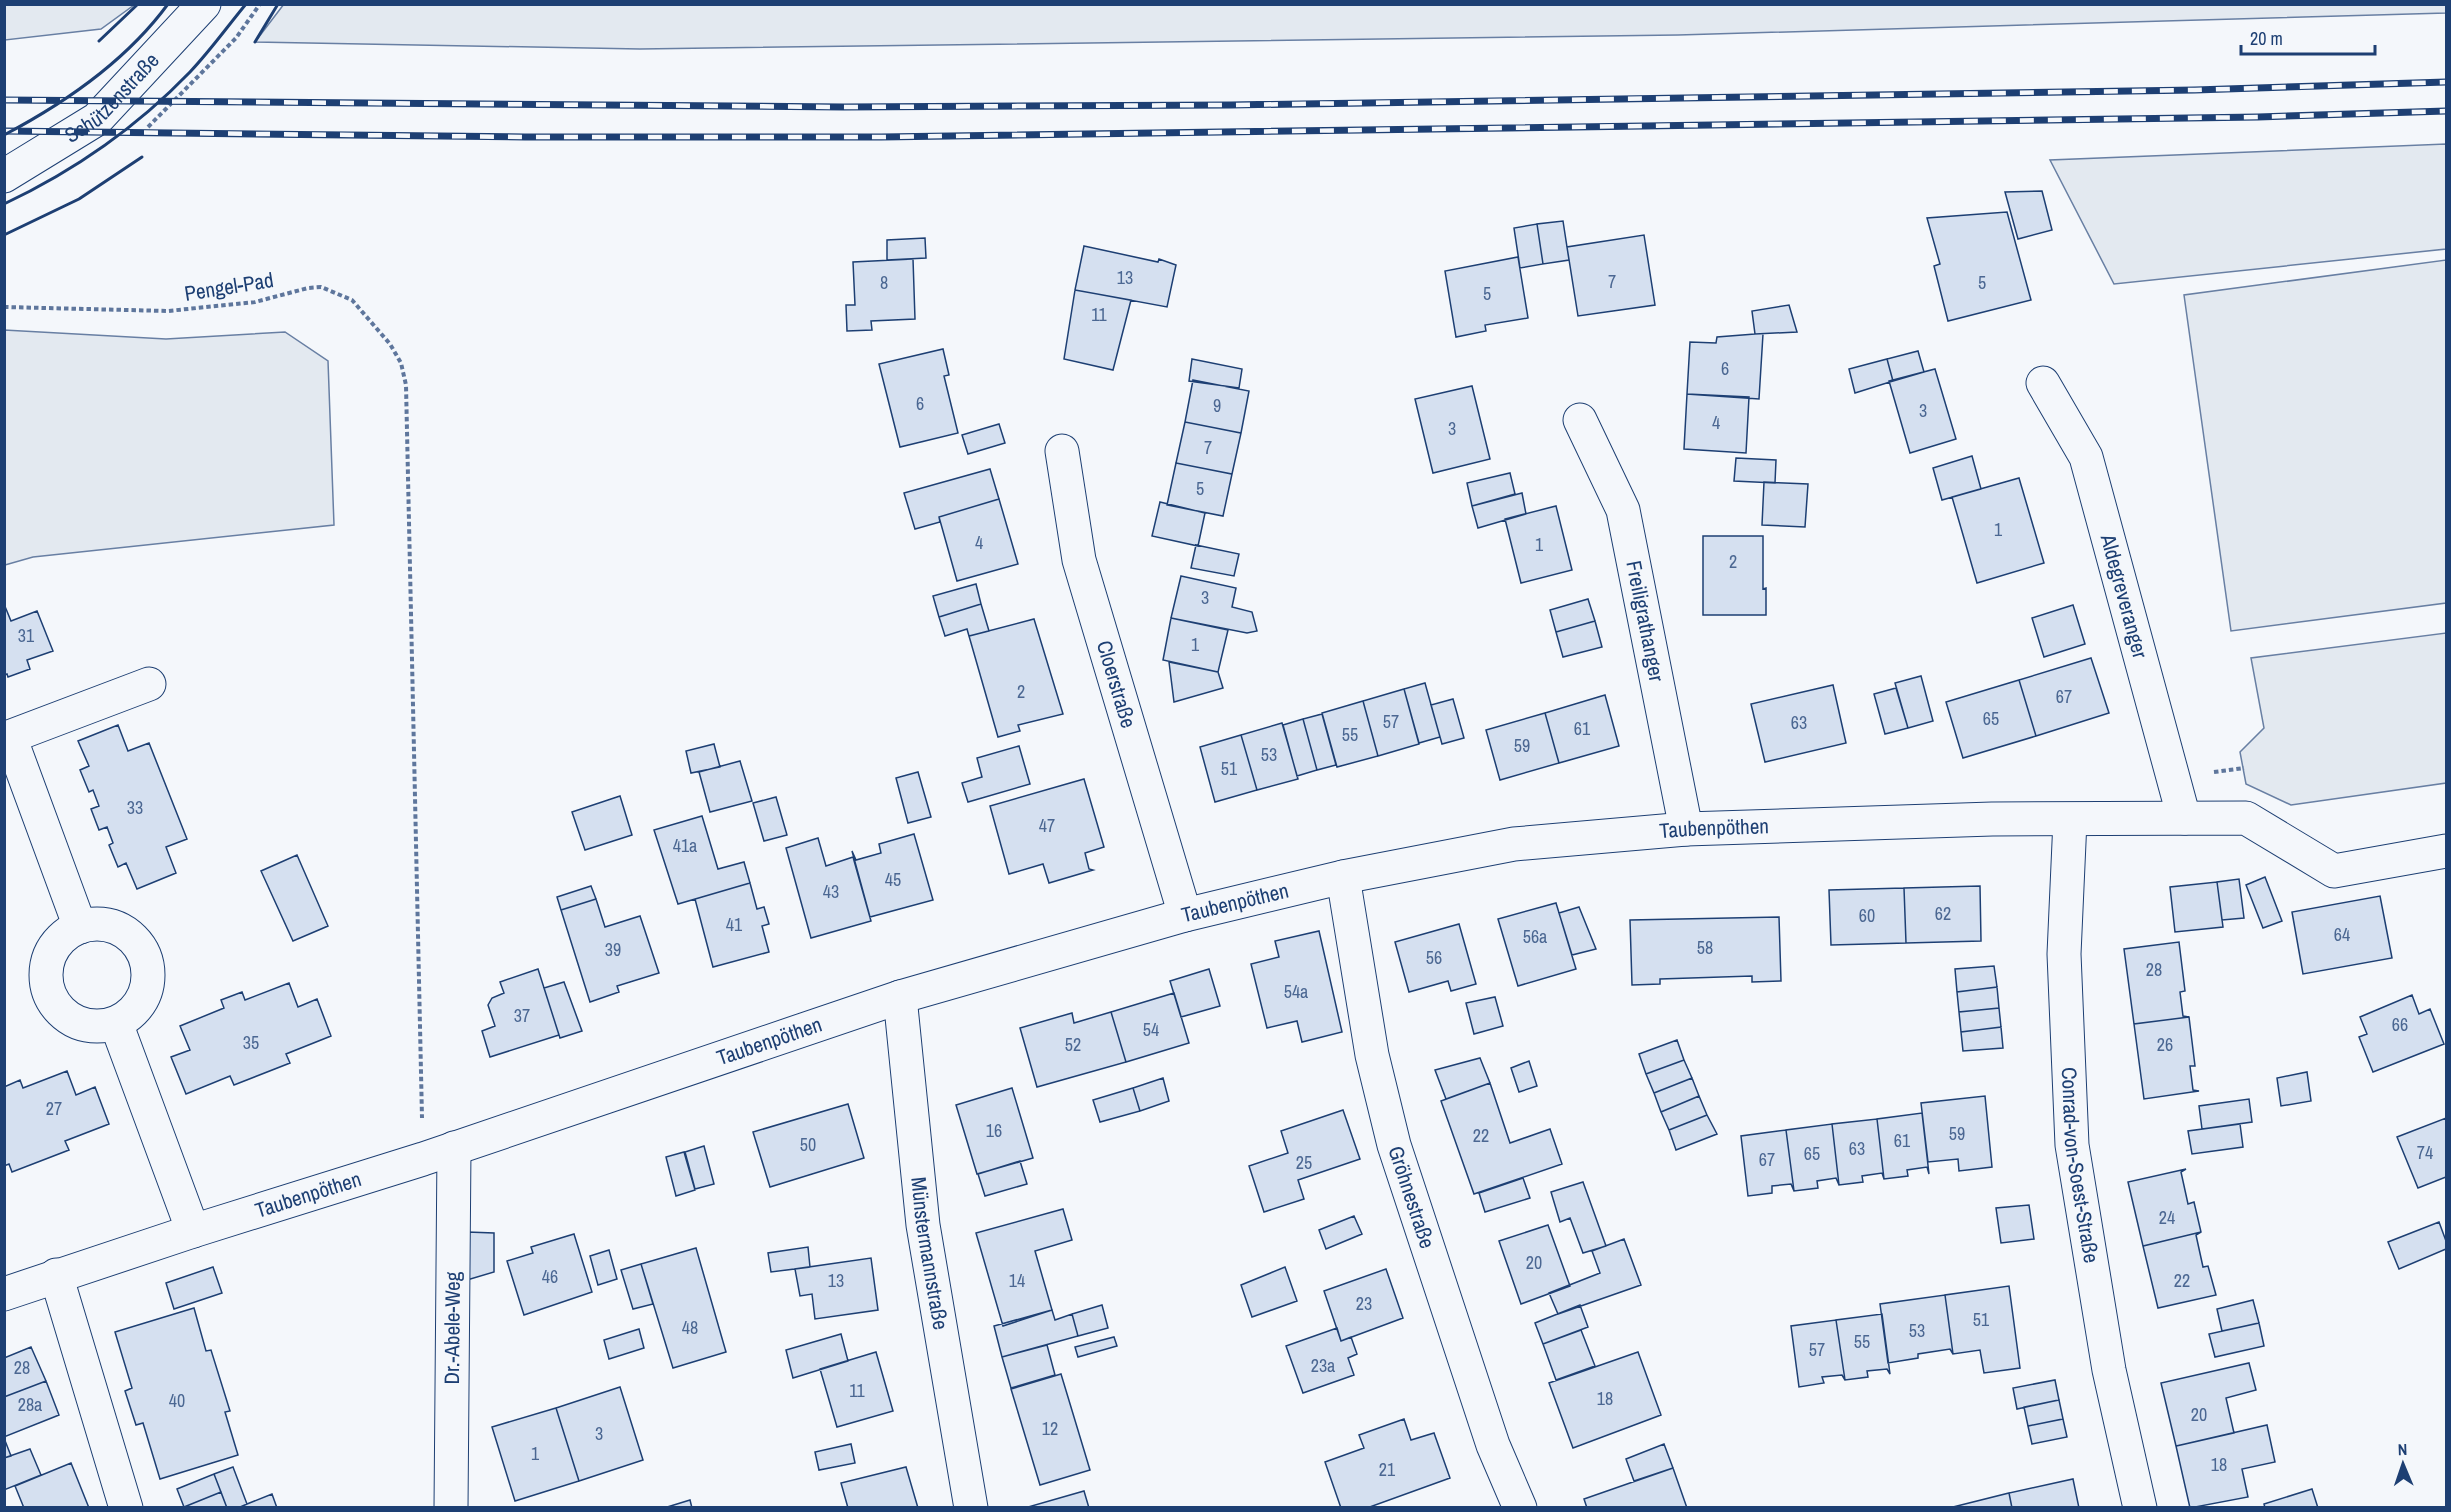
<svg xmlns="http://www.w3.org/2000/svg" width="2451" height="1512" viewBox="0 0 2451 1512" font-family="'Archivo Narrow',sans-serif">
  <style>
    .green { fill: #e3e9f0; stroke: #687fa3; stroke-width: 1.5 }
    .building { fill: #d5e0f0; stroke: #1d3f73; stroke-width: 1.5 }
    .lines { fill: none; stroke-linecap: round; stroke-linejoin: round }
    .minor-casing { stroke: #1d3f73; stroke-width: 35 }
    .major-casing { stroke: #1d3f73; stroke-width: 35 }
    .path { stroke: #5e769c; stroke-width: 4; stroke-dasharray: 4.5 3; stroke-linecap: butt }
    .minor { stroke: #f4f7fb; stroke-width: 33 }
    .major { stroke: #f4f7fb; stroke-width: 33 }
    .rail-casing { stroke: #1d3f73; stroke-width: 7 }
    .rail { stroke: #f4f7fb; stroke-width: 4.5; stroke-dasharray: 14; stroke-linecap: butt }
    .wall { stroke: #1d3f73; stroke-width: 3 }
    .labels { text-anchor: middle; stroke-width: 4.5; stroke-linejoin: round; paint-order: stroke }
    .number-label { font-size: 18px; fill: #4b6792 }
    .street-label { font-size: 21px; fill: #1d3f73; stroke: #f4f7fb }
  </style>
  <rect width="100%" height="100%" fill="#f4f7fb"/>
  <path class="green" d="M284 4H2446V13L1678 35 640 49 255 42Z
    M4 5 5 4 134 5 101 29 5 40Z
    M2446 144V249L2114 284 2050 160Z
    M2446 260V603L2231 631 2184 295Z
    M4 330 166 339 285 332 328 361 334 525 33 557 5 565Z
    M2446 633V783L2291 805 2246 784 2240 752 2264 728 2251 658Z"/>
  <path class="building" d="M2042 191 2052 230 2018 239 2005 192Z
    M2007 212 2031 300 1948 321 1934 266 1940 264 1927 218Z
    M1563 221 1569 260 1543 264 1537 224Z
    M1537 224 1543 264 1520 268 1514 228Z
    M1644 235 1655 305 1578 316 1567 247Z
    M925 238 926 258 887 260V240Z
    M1084 246 1158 262 1159 259 1176 265 1167 307 1075 290Z
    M1518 257 1528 318 1485 325 1486 331 1456 337 1445 271Z
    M913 259 915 319 871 321 872 330 847 331 846 305H855L853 262Z
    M1075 290 1131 300 1113 370 1064 359Z
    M1789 305 1797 332 1755 334 1752 311Z
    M1755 334H1763L1759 399 1687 394 1690 342 1716 343 1717 337Z
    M943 349 949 375 944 376 958 433 900 447 879 364Z
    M1918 351 1924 372 1893 381 1887 359Z
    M1192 359 1242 369 1239 388 1189 381Z
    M1887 359 1893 381 1855 393 1849 369Z
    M1935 369 1956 439 1910 453 1889 381Z
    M1193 380 1249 391 1241 433 1185 422Z
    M1472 386 1490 459 1433 473 1415 399Z
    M1687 394 1749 397 1746 453 1684 449Z
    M1185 422 1241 433 1232 474 1176 463Z
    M999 424 1005 443 968 454 962 435Z
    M1972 456 1981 489 1942 500 1933 468Z
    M1736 458 1776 460 1775 483 1734 481Z
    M1176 463 1232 474 1223 516 1167 505Z
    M990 469 999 499 939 517 940 522 915 529 904 493Z
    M1510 473 1515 494 1472 506 1467 483Z
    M2019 478 2044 563 1977 583 1952 497Z
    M1764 482 1808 484 1805 527 1762 525Z
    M1522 493 1526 514 1478 528 1472 506Z
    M999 499 1018 564 957 581 939 517Z
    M1160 502 1205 513 1198 546 1152 536Z
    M1556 506 1572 570 1521 583 1505 519Z
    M1703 536H1763V589L1766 588V615H1703Z
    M1196 545 1239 554 1234 576 1191 568Z
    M1181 576 1236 588 1232 607 1252 612 1257 631 1247 633 1171 618Z
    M976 584 981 604 939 617 933 596Z
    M1588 599 1595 621 1556 632 1550 610Z
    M4 604 11 621 37 611 53 651 27 660 30 669 8 677 7 674 4 675Z
    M981 604 989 631 969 636 967 629 945 636 939 617Z
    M2073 605 2085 644 2044 657 2032 618Z
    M1171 618 1228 630 1218 672 1163 660Z
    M1034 619 1063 714 1018 725 1020 731 998 737 969 636Z
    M1595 621 1602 647 1563 657 1556 632Z
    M2091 658 2109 713 2036 736 2019 680Z
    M1169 662 1218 672 1223 688 1174 702Z
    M1921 676 1933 721 1908 728 1895 683Z
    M2019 680 2036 736 1963 758 1946 702Z
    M1425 683 1440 737 1419 743 1404 689Z
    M1833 685 1846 743 1765 762 1751 704Z
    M1896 688 1908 728 1885 734 1874 694Z
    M1404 689 1419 744 1378 756 1363 701Z
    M1605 695 1619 746 1559 763 1545 713Z
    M1453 699 1464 738 1442 744 1431 705Z
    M1363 701 1378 756 1337 767 1322 713Z
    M1545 713 1559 763 1500 780 1486 730Z
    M1322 714 1336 765 1317 770 1303 719Z
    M1303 719 1317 770 1297 776 1283 725Z
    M1282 723 1298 779 1257 790 1241 735Z
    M118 725 128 751 149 743 187 839 166 847 176 873 137 889 126 863 118 867 109 845 113 843 107 827 99 830 91 809 99 806 93 790 89 792 80 770 89 766 78 741Z
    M1241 735 1257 790 1215 802 1200 747Z
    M714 744 720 767 691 773 686 751Z
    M1019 746 1030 784 968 802 962 783 982 777 977 758Z
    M740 761 752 801 710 812 699 772Z
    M918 772 931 817 908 823 896 778Z
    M1084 779 1104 847 1085 853 1089 869 1093 870 1049 883 1043 864 1009 874 990 806Z
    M620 796 632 835 585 850 572 812Z
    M776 797 787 835 764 841 753 803Z
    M702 816 718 869 744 862 750 883 678 904 654 830Z
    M914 834 933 900 870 917 852 851 856 860 881 853 879 844Z
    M818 838 826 866 853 857 871 921 811 938 786 848Z
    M297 855 328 926 293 941 261 871Z
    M2265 877 2282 921 2263 928 2246 885Z
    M2239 879 2244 918 2222 920 2217 882Z
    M2217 882 2223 927 2175 932 2170 887Z
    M750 883 757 909 764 907 769 924 762 926 769 952 713 967 695 899Z
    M591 886 596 899 561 910 557 897Z
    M1980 886 1981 941 1906 943 1904 888Z
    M1904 888 1906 943 1831 945 1829 890Z
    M2380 896 2392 958 2303 974 2292 912Z
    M596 899 605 927 640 916 659 973 617 986 619 992 590 1002 561 910Z
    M1556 903 1576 969 1518 986 1498 919Z
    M1579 907 1596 949 1572 955 1559 913Z
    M1779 917 1781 981 1752 982V976L1660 979V984L1632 985 1630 920Z
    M1459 924 1476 984 1451 991 1448 981 1409 992 1395 942Z
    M1319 931 1342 1032 1302 1042 1297 1021 1267 1028 1251 964 1279 957 1275 941Z
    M2179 942 2185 991 2180 992 2183 1016 2189 1017 2134 1024 2124 949Z
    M1994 966 1997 987 1957 992 1955 969Z
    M538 969 559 1035 490 1057 482 1031 495 1026 488 1005 492 998 504 993 500 982Z
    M1209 969 1220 1006 1181 1017 1170 981Z
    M564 982 582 1031 560 1038 544 988Z
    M289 983 298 1007 317 999 331 1036 286 1054 290 1063 234 1085 230 1076 186 1094 171 1057 190 1050 180 1026 224 1008 221 1000 242 992 245 1000Z
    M1997 987 1999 1008 1959 1012 1957 992Z
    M1174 993 1189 1043 1126 1062 1111 1012Z
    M2412 995 2419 1014 2430 1009 2444 1044 2373 1072 2359 1037 2367 1034 2360 1017Z
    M1495 997 1503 1026 1474 1034 1466 1003Z
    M1999 1008 2001 1027 1961 1032 1959 1012Z
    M1111 1012 1126 1062 1037 1087 1020 1028 1072 1013 1074 1023Z
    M2189 1017 2195 1066H2190L2193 1090 2199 1091 2144 1099 2134 1024Z
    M2001 1027 2003 1048 1963 1051 1961 1032Z
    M1677 1040 1684 1060 1646 1074 1639 1054Z
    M1480 1058 1490 1083 1446 1099 1435 1070Z
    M1684 1060 1692 1078 1654 1093 1646 1074Z
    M1529 1061 1537 1086 1519 1092 1511 1068Z
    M67 1071 76 1095 95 1087 109 1124 65 1141 69 1150 12 1172 9 1164 4 1166V1087L20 1080 23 1088Z
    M2307 1072 2311 1101 2281 1106 2277 1078Z
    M1163 1078 1169 1101 1140 1111 1133 1088Z
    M1692 1078 1699 1096 1661 1112 1654 1093Z
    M1490 1083 1510 1143 1550 1129 1562 1164 1474 1194 1441 1101Z
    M1012 1088 1033 1158 977 1174 956 1105Z
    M1133 1088 1140 1111 1100 1122 1093 1100Z
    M1699 1096 1707 1115 1669 1130 1661 1112Z
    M1985 1096 1992 1167 1959 1171 1958 1159 1928 1162 1921 1103Z
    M2249 1099 2252 1122 2202 1129 2199 1106Z
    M848 1104 864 1158 770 1187 753 1132Z
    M1343 1110 1360 1159 1298 1180 1304 1199 1264 1212 1249 1166 1288 1153 1281 1131Z
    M1922 1113 1929 1174 1927 1167 1907 1170 1908 1176 1884 1179 1877 1119Z
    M1707 1115 1717 1134 1676 1150 1669 1130Z
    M2446 1118V1177L2418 1188 2397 1137Z
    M1877 1119 1884 1179 1882 1173 1862 1176 1863 1182 1839 1185 1832 1124Z
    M1832 1124 1839 1185 1836 1178 1817 1181 1818 1188 1794 1191 1786 1130Z
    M2240 1124 2243 1147 2192 1154 2188 1131Z
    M1786 1130 1794 1191 1791 1184 1772 1186V1193L1748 1196 1741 1136Z
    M704 1146 714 1184 695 1189 685 1152Z
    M684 1152 695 1190 676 1196 666 1157Z
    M1020 1161 1027 1184 985 1196 978 1174Z
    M2186 1169 2181 1172 2188 1204 2194 1202 2201 1232 2143 1246 2128 1182Z
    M1523 1178 1530 1198 1485 1212 1479 1193Z
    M1583 1182 1606 1246 1583 1253 1570 1218 1560 1222 1551 1192Z
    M2029 1205 2034 1239 2001 1243 1996 1208Z
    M1063 1209 1072 1240 1035 1251 1052 1310 1003 1326 976 1233Z
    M1354 1216 1362 1234 1326 1249 1319 1230Z
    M2439 1222 2446 1241V1249L2399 1269 2388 1242Z
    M1548 1225 1570 1286 1521 1304 1499 1241Z
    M467 1232 494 1233V1272L467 1280Z
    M2201 1232 2196 1235 2203 1267 2208 1266 2216 1295 2158 1308 2143 1246Z
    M574 1234 592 1292 524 1315 507 1261 533 1253 531 1247Z
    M1624 1239 1641 1285 1558 1314 1549 1293 1600 1273 1592 1251Z
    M808 1247 810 1267 771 1272 768 1253Z
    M696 1248 726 1352 673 1368 641 1264Z
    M609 1250 617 1279 598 1285 590 1256Z
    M871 1258 878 1310 815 1319 812 1294 800 1296 795 1269Z
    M641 1264 653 1304 633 1309 621 1270Z
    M213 1267 222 1293 174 1309 166 1283Z
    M1285 1267 1297 1301 1252 1317 1241 1285Z
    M1386 1269 1403 1318 1341 1341 1324 1291Z
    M2009 1286 2020 1368 1984 1373 1980 1350 1953 1354 1945 1295Z
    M1945 1295 1953 1354 1950 1349 1918 1354V1358L1888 1363 1880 1304Z
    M2253 1300 2259 1323 2222 1331 2217 1309Z
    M1102 1305 1108 1328 1078 1336 1072 1314Z
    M1580 1305 1588 1327 1543 1344 1535 1323Z
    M194 1308 206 1351 211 1350 230 1411 225 1412 238 1455 160 1479 143 1423 136 1425 125 1391 132 1388 115 1332Z
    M1052 1310 1055 1320 1072 1314 1078 1336 1002 1357 994 1326Z
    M1882 1314 1890 1374 1887 1369 1867 1371 1868 1377 1845 1380 1836 1320Z
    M1836 1320 1845 1380 1842 1375 1822 1377 1824 1383 1799 1387 1791 1326Z
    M2259 1323 2264 1346 2215 1357 2209 1334Z
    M1337 1328 1341 1341 1351 1337 1357 1354 1348 1358 1354 1375 1303 1393 1286 1346Z
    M639 1329 644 1348 609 1359 604 1340Z
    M1581 1330 1595 1366 1556 1380 1543 1344Z
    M841 1334 848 1361 793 1378 786 1350Z
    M1114 1337 1117 1346 1078 1357 1075 1347Z
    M1047 1345 1055 1375 1011 1388 1002 1357Z
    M31 1347 46 1381 4 1397V1358Z
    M876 1352 893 1411 837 1427 820 1369Z
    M1638 1352 1661 1415 1573 1448 1549 1383Z
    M2249 1363 2256 1390 2226 1398 2234 1433 2176 1446 2161 1383Z
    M1061 1374 1090 1470 1040 1485 1011 1389Z
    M2055 1380 2059 1400 2017 1409 2013 1388Z
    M46 1381 59 1415 4 1437V1397Z
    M620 1387 643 1460 579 1481 556 1408Z
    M2059 1400 2063 1419 2028 1426 2024 1407Z
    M556 1408 579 1481 515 1501 492 1427Z
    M1404 1419 1411 1440 1434 1433 1450 1478 1367 1508H1341L1325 1462 1364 1448 1359 1435Z
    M2063 1419 2067 1437 2032 1444 2028 1426Z
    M2267 1425 2275 1462 2242 1469 2248 1497 2190 1508 2176 1446Z
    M4 1438 11 1456 4 1458Z
    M851 1444 855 1463 819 1470 815 1452Z
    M1664 1444 1673 1468 1634 1481 1626 1459Z
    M30 1449 41 1475 4 1490V1458Z
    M71 1463 89 1508H24L15 1486Z
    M233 1467 247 1504 238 1508H227L214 1474Z
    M906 1467 918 1508H848L841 1483Z
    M1673 1468 1687 1508H1587L1584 1499Z
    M214 1474 221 1492 184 1507 177 1489Z
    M2073 1479 2079 1508H2012L2009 1493Z
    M2312 1489 2318 1508H2265L2264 1504Z
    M1084 1491 1089 1508H1028V1507Z
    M221 1492 227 1508 184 1507Z
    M2009 1493 2012 1508H1949Z
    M272 1494 277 1508H238L247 1504Z
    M690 1500 692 1508H664Z"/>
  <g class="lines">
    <g class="minor-casing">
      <g id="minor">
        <path id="s1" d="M2043 383 2086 457 2184 818"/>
        <path id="s2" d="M1580 420 1623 510 1686 829"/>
        <path id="s3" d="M1062 451 1079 560 1185 915"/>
        <path d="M10 737 80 927"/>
        <path d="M4 739 149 684"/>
        <path id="s4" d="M2070 820 2064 954 2072 1145 2109 1370 2140 1508"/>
        <path id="s5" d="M1343 877 1372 1055 1394 1145 1493 1445 1520 1508"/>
        <circle cx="97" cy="975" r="51"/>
        <path id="s6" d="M900 997 923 1225 971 1508"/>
        <path d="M116 1023 193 1231"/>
        <path d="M56 1275 126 1508"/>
        <path id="s7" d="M4 1294 193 1231 423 1159 900 997 1185 915 1343 877 1514 844 1686 829 1992 819 2246 818 2334 871 2446 851"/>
        <path id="s8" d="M451 1508 454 1148"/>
      </g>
    </g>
    <g class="major-casing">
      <g id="major">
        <path id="s9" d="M4 176 97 119 204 4"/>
      </g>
    </g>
    <path class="path" d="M148 127 236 38 260 4
      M4 307 168 311 255 302 308 288 321 287 352 300 390 344 401 363 406 385 422 1118
      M2214 772 2244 768"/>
    <use href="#minor" class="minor"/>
    <use href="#major" class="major"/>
    <g class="rail-casing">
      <path id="rail" d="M4 100 844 107 1231 105 2195 90 2446 82
        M4 131 525 137H881L2258 117 2446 111"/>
    </g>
    <use href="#rail" class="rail"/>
    <path class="wall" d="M99 41 138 4
      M255 42 278 4
      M4 135C65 103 127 60 168 4
      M4 204C74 171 136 128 190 72 210 51 227 27 246 4
      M4 235 79 199 142 157"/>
  </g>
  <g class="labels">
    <g class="number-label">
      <text x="1125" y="284">13</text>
      <text x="1612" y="288">7</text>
      <text x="884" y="289">8</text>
      <text x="1982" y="289">5</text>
      <text x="1487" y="300">5</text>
      <text x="1099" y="321">11</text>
      <text x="1725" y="375">6</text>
      <text x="920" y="410">6</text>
      <text x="1217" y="412">9</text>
      <text x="1923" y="417">3</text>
      <text x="1716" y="429">4</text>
      <text x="1452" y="435">3</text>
      <text x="1208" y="454">7</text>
      <text x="1200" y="495">5</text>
      <text x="1998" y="536">1</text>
      <text x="979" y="549">4</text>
      <text x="1539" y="551">1</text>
      <text x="1733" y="568">2</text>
      <text x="1205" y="604">3</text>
      <text x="26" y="642">31</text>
      <text x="1195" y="651">1</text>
      <text x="1021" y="698">2</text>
      <text x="2064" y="703">67</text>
      <text x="1991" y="725">65</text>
      <text x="1391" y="728">57</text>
      <text x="1799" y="729">63</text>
      <text x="1582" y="735">61</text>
      <text x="1350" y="741">55</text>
      <text x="1522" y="752">59</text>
      <text x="1269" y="761">53</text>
      <text x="1229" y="775">51</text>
      <text x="135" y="814">33</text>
      <text x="1047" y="832">47</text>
      <text x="685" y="852">41a</text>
      <text x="893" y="886">45</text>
      <text x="831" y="898">43</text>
      <text x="1943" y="920">62</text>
      <text x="1867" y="922">60</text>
      <text x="734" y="931">41</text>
      <text x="2342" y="941">64</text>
      <text x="1535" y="943">56a</text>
      <text x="1705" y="954">58</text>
      <text x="613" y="956">39</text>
      <text x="1434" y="964">56</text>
      <text x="2154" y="976">28</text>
      <text x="1296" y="998">54a</text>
      <text x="522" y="1022">37</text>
      <text x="2400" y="1031">66</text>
      <text x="1151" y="1036">54</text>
      <text x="251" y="1049">35</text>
      <text x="1073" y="1051">52</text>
      <text x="2165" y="1051">26</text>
      <text x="54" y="1115">27</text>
      <text x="994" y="1137">16</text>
      <text x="1957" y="1140">59</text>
      <text x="1481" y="1142">22</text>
      <text x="1902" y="1147">61</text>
      <text x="808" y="1151">50</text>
      <text x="1857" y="1155">63</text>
      <text x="2425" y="1159">74</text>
      <text x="1812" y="1160">65</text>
      <text x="1767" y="1166">67</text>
      <text x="1304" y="1169">25</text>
      <text x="2167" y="1224">24</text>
      <text x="1534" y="1269">20</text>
      <text x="550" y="1283">46</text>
      <text x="836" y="1287">13</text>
      <text x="1017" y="1287">14</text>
      <text x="2182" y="1287">22</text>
      <text x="1364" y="1310">23</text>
      <text x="1981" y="1326">51</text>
      <text x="690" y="1334">48</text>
      <text x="1917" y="1337">53</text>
      <text x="1862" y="1348">55</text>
      <text x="1817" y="1356">57</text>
      <text x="1323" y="1372">23a</text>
      <text x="22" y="1374">28</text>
      <text x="857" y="1397">11</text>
      <text x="1605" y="1405">18</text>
      <text x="177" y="1407">40</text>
      <text x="30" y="1411">28a</text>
      <text x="2199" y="1421">20</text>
      <text x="1050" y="1435">12</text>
      <text x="599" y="1440">3</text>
      <text x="535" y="1460">1</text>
      <text x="2219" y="1471">18</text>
      <text x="1387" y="1476">21</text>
    </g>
    <g class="street-label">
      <text dy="7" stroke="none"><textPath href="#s9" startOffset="134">Schützenstraße</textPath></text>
      <text transform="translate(229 287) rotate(-9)" y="7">Pengel-Pad</text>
      <text dy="7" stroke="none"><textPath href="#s1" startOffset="230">Aldegreveranger</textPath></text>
      <text dy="7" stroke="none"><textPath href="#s2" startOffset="213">Freiligrathanger</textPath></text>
      <text dy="7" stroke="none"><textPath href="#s3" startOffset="240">Cloerstraße</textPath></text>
      <text dy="7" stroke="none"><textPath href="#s7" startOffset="1778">Taubenpöthen</textPath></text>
      <text dy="7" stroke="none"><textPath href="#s7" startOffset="1292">Taubenpöthen</textPath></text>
      <text dy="7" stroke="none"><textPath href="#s7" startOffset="806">Taubenpöthen</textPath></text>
      <text dy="7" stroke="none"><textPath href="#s4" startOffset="346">Conrad-von-Soest-Straße</textPath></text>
      <text dy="7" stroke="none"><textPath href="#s7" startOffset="320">Taubenpöthen</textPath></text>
      <text dy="7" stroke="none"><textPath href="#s5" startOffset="328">Gröhnestraße</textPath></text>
      <text dy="7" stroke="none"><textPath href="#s6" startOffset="258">Münstermannstraße</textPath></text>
      <text dy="7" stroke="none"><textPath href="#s8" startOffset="180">Dr.-Abele-Weg</textPath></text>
    </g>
  </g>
  <rect width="2451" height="1512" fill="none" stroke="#1d3f73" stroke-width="12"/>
  <g transform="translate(2403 1464) rotate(358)" stroke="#f4f7fb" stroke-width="4.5" paint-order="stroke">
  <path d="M0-4.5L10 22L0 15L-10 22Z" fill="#1d3f73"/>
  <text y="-9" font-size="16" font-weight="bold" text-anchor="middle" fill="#1d3f73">N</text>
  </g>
  <path d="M2241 45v9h134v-9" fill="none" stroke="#1d3f73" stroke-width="3"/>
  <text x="2250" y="45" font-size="18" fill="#1d3f73" stroke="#f4f7fb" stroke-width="4.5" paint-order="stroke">20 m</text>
</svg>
